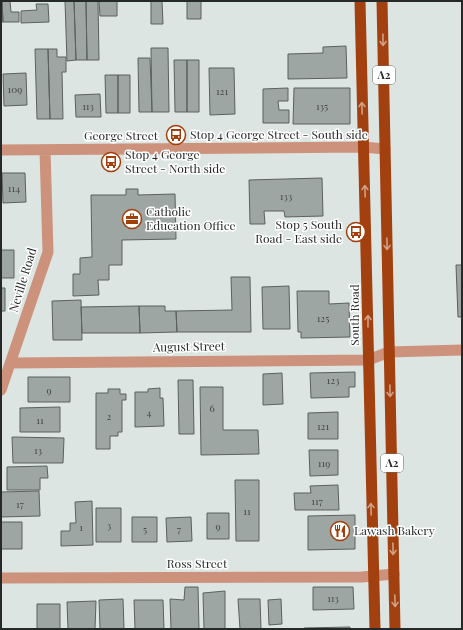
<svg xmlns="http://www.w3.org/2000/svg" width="463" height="630" viewBox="0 0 463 630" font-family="'Playfair Display',serif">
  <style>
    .building { fill: #9da6a3; stroke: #5a615f }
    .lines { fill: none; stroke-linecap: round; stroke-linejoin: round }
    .minor { stroke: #cc927c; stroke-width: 11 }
    .trunk { stroke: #a2400f; stroke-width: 11 }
    .oneway { stroke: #d0a087 }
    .labels { text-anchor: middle; stroke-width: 3; stroke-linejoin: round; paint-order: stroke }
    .number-label { font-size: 10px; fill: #444847 }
    .shield { fill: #fff; stroke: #676968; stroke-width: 1 }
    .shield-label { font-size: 11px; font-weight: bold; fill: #262928 }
    .poi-label { font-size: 12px; fill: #262928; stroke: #fff; text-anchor: start }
    .street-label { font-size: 12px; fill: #262928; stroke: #fff }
  </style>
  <rect width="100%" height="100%" fill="#dce5e2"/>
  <path class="building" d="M1 1H2L3 22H1Z
    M2 1H10L11 12H19V22H3Z
    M65 1H74L76 60 67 61Z
    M74 1H86L87 60H76Z
    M86 1H98L99 60H87Z
    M99 1H117V16H100Z
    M151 1H162L163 24H151Z
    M187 1H201V19H187Z
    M36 4H48L49 22 21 23V11L37 10Z
    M346 46 347 78 288 79V54L323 53V47Z
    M151 48H168L169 112H152Z
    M35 49H48L50 119H37Z
    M48 49H57V57H66V72H62L63 119H50Z
    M138 58H150L152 112H139Z
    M174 60H187V112H175Z
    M187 60H199V112H187Z
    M209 68H234L235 114 210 115Z
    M26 73 27 105 4 106 3 74Z
    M105 75H118V113H106Z
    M118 75H130V113H118Z
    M288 88V101H278L279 110H289V123H263V89Z
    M294 88H350V124H293Z
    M100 94 101 117H76L75 95Z
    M2 173H25L26 202 3 203Z
    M322 178 323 216 285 217 284 211H264L265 224H250L249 180Z
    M126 189H138V195L175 194 176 239 122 240V265H109V280H98L99 295 73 296V274H80V258L92 257 91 195H126Z
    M1 250H14V278H1Z
    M456 265H462V317H458Z
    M231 277H250L251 332H177L176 311 232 310Z
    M289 286 290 329H263L262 287Z
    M1 288H5V311H1Z
    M297 291H329V304L349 303 350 337 301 338V332H298Z
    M81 300 82 340H53L52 301Z
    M139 306H165V311H176L177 332 140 333Z
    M139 306 140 333H82L81 307Z
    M355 372V387H349V397L311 398 310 373Z
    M282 373 283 404 263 405V374Z
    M28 377H70V402H28Z
    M178 380H193L194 434H179Z
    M200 387H223V430H258L259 454 201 455Z
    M160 388V398H163L164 426 135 427V392H148V389Z
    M108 389H120V394H126V400H122V432H118V436H110V449H96V393H108Z
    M60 407V432H20V408Z
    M338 412V439H308V413Z
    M12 437 64 438 63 463H13Z
    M309 450H338V475L310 476Z
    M47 466 48 478H40V490H7V467Z
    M235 480H259V541H236Z
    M338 485 339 510H295L294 493H311L310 486Z
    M39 491 40 516 1 517V492Z
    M92 501 93 545 61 546V531H70V523H76L75 502Z
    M96 508H121V542H96Z
    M207 513H229V539H207Z
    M355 515V549L308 550V516Z
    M132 517H157V542H132Z
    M191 517 192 541 167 542 166 518Z
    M1 522H22V549H1Z
    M185 587H198L199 629H171L170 599 184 600Z
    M313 587H353L354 609 313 610Z
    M225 591V629H204L203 593Z
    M123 599 124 629H100L99 600Z
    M238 599H260L261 629H240Z
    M281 599 282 624 269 625 268 600Z
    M134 600H163L164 629H135Z
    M96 601 95 629H68L67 602Z
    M37 604H60V629H37Z
    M350 627V629H305L304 628Z"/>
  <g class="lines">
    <path class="minor" d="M1 150 363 147 385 149
      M10 363 368 360 389 352 462 350
      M1 390 48 252 45 150
      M1 578 362 577 394 574"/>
    <path class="trunk" d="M360 1 375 629
      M382 1 395 629"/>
  </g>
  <defs><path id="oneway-shaft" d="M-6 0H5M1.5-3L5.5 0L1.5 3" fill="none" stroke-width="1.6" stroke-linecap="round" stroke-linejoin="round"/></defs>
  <g class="oneway">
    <use href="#oneway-shaft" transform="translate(383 40) rotate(89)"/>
    <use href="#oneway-shaft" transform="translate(362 108) rotate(-91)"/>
    <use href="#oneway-shaft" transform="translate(365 191) rotate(-92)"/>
    <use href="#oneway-shaft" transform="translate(387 244) rotate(89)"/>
    <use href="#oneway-shaft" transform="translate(368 321) rotate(-90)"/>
    <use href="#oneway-shaft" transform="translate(390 391) rotate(89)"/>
    <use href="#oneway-shaft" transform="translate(371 509) rotate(-92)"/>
    <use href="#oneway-shaft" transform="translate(393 549) rotate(89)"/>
    <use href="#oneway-shaft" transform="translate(395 601) rotate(88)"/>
  </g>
  <defs>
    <g id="bus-ring" transform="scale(1)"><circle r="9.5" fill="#fff" stroke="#a23e0a" stroke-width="1.5"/><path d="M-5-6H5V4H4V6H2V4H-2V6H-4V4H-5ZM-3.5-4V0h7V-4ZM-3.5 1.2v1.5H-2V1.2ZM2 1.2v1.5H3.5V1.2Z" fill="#a23e0a"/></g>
    <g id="office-ring" transform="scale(1)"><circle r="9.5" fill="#fff" stroke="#a23e0a" stroke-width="1.5"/><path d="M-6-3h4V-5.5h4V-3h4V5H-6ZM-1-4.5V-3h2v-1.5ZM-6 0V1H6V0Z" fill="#a23e0a"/></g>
    <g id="restaurant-ring" transform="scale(1)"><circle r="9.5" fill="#fff" stroke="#a23e0a" stroke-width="1.5"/><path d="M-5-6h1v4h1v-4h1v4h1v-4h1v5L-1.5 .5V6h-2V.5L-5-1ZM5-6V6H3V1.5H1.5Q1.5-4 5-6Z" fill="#a23e0a"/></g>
  </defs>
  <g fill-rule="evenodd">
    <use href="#bus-ring" x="176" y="135"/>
    <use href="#bus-ring" x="111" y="162"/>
    <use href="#office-ring" x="132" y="219"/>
    <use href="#bus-ring" x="356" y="232"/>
    <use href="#restaurant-ring" x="340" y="531"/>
  </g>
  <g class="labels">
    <g class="number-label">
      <text x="15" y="93">109</text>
      <text x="222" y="95">121</text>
      <text x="88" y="110">113</text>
      <text x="322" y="110">135</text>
      <text x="14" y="192">114</text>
      <text x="286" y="200">133</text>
      <text x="323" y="322">125</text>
      <text x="333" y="384">123</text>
      <text x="49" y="394">9</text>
      <text x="212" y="412">6</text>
      <text x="149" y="416">4</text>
      <text x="109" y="420">2</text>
      <text x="40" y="424">11</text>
      <text x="323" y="430">121</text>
      <text x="38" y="454">13</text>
      <text x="324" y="467">119</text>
      <text x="317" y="505">117</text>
      <text x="20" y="508">17</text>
      <text x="247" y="515">11</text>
      <text x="109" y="529">3</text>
      <text x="218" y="530">9</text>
      <text x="81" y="531">1</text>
      <text x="145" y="533">5</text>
      <text x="179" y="533">7</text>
      <text x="333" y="602">113</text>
    </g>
    <g class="shield">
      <rect x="373" y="66" width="22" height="18" rx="3"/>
      <rect x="381" y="454" width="22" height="18" rx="3"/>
    </g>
    <g class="shield-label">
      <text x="384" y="79">A2</text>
      <text x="392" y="467">A2</text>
    </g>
    <g class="poi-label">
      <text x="190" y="139">Stop 4 George Street - South side</text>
      <text x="125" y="159">Stop 4 George<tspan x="125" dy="14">Street - North side</tspan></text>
      <text x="146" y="216">Catholic<tspan x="146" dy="14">Education Office</tspan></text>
      <text x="342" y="229" text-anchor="end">Stop 5 South<tspan x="342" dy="14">Road - East side</tspan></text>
      <text x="354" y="535">Lawash Bakery</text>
    </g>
    <g class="street-label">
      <text x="121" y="140">George Street</text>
      <text transform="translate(23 280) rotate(-73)" y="4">Neville Road</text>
      <text transform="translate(355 315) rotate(-90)" y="4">South Road</text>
      <text transform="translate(189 347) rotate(-1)" y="4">August Street</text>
      <text x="197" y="568">Ross Street</text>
    </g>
  </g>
  <rect width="463" height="630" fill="none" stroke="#262928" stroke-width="4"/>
</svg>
